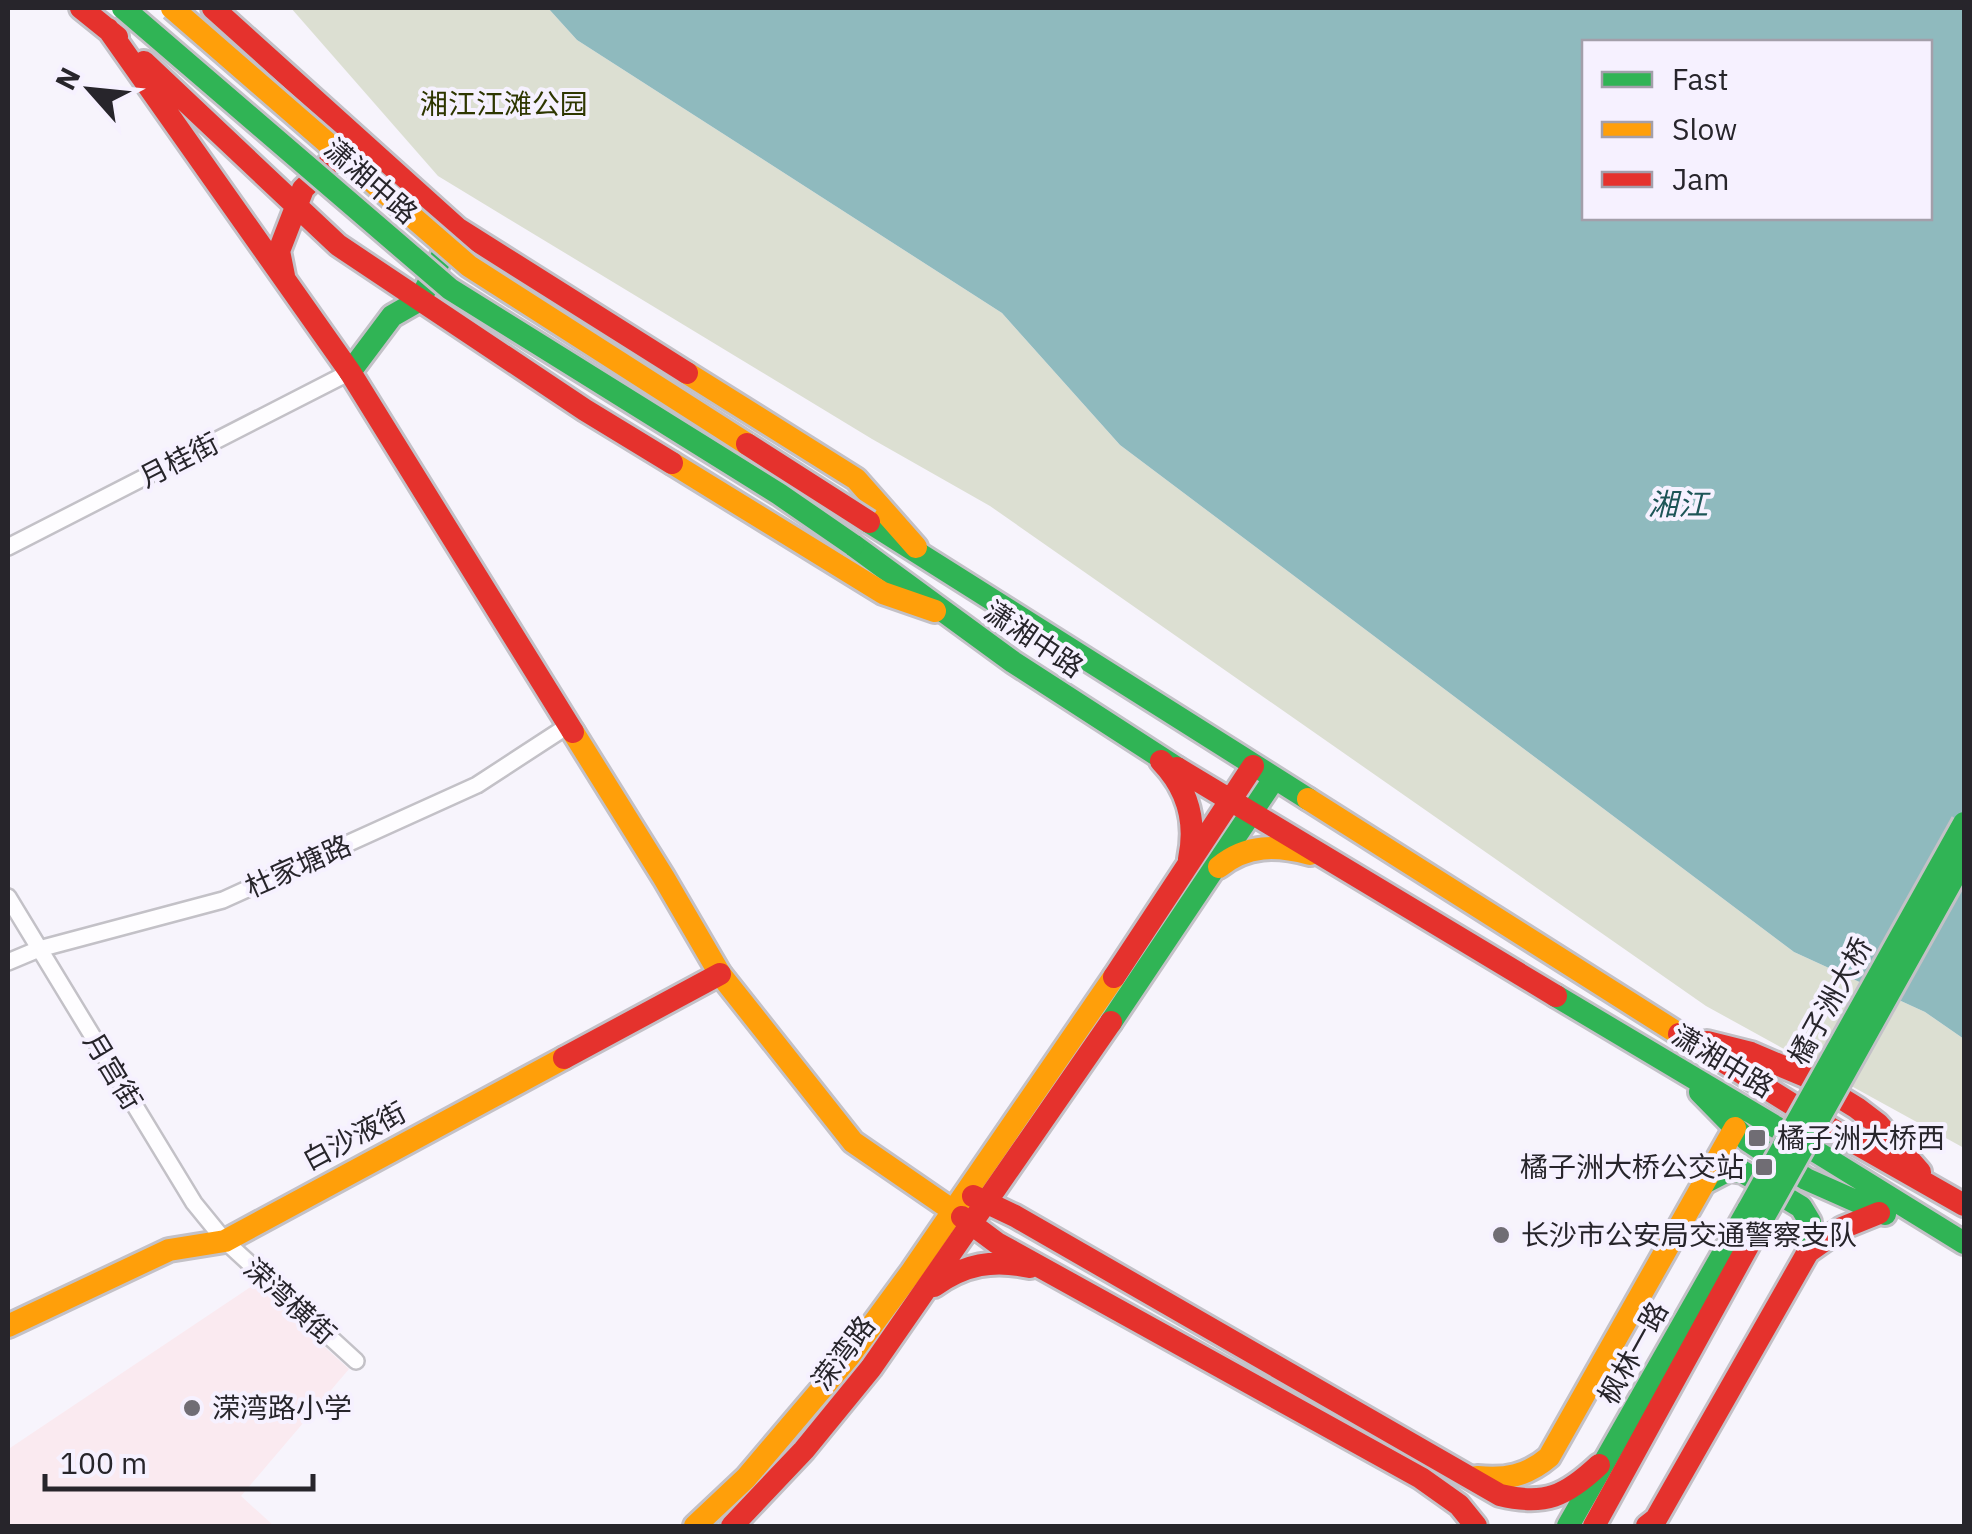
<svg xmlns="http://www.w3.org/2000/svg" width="1972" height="1534" viewBox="0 0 1972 1534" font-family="'IBM Plex Sans','Noto Sans SC',sans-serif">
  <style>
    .education { fill: #faeaf0 }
    .green { fill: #dcdfd2 }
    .water { fill: #8fbabe; fill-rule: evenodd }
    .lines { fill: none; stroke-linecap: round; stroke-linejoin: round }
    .street-casing { stroke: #c3c1c7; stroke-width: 20 }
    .fast-casing { stroke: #c3c1c7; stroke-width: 28 }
    .slow-casing { stroke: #c3c1c7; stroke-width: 28 }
    .jam-casing { stroke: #c3c1c7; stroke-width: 28 }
    .street { stroke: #fefdff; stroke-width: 15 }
    .fast { stroke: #30b455; stroke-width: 22 }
    .slow { stroke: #ff9f0a; stroke-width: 22 }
    .jam { stroke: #e5322d; stroke-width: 22 }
    .fast-bridge-casing { stroke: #c3c1c7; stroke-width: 28; stroke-linecap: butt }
    .slow-bridge-casing { stroke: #c3c1c7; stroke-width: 28; stroke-linecap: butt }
    .jam-bridge-casing { stroke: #c3c1c7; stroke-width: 28; stroke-linecap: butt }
    .fast-bridge { stroke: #30b455; stroke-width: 22 }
    .slow-bridge { stroke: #ff9f0a; stroke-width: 22 }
    .jam-bridge { stroke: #e5322d; stroke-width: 22 }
    .poi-dot { fill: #706d74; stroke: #f6f1ff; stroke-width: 4 }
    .labels { text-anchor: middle; stroke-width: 8; stroke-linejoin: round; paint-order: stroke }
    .park-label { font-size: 28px; fill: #2e3600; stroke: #f6f1ff }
    .street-label { font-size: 28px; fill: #27252b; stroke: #f6f1ff }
    .poi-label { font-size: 28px; fill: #27252b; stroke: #f6f1ff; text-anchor: start }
    .water-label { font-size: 30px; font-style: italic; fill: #1d5557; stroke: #f6f1ff }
  </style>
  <rect width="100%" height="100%" fill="#f7f4fc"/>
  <path class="education" d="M255 1284 349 1369 241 1496 274 1526H9L10 1448Z"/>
  <path class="green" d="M291 8H548L577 40 1002 313 1120 445 1794 952 1925 1012 1964 1039V1148L1706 1006 990 506 872 439 438 176Z"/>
  <path class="water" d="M548 8H1964V1039L1925 1012 1794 952 1120 445 1002 313 577 40ZM1584 42H1930V218H1584Z"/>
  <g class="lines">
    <g class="street-casing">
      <path id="street" d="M8 547 350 372
        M8 897 194 1203 225 1241 356 1361
        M8 962 39 949 223 900 477 785 569 725"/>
    </g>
    <g class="fast-casing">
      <path id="fast" d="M350 372 392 316 420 300 453 234
        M869 522 1308 799
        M853 545 1013 662 1177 768
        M1556 996 1781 1130 1964 1243
        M1111 1022 1274 779
        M1700 1092 1747 1140 1806 1179 1885 1214
        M1704 1183 1729 1170 1743 1172 1801 1207 1810 1222 1808 1252
        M1568 1526 1749 1208"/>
    </g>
    <g class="slow-casing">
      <path id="slow" d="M687 373 856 479 916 547
        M672 463 883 593 935 611
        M573 732 664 878 720 974 853 1142 962 1217
        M1308 799 1679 1034
        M1219 867C1247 844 1277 845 1310 854
        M8 1326 169 1250 225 1241 564 1058
        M1477 1477C1505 1480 1527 1476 1549 1457L1735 1128
        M695 1526 746 1478 848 1358 912 1271 1114 977"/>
    </g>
    <g class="jam-casing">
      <path id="jam" d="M81 8 117 37
        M213 8 457 228 687 373
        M108 29 350 372 573 732
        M144 62 338 245 585 410 672 463
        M284 276 279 251 303 189 350 143
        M1161 761C1188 789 1197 821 1189 859
        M1177 768 1556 996
        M1114 977 1253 766
        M1679 1034 1848 1139 1964 1205
        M1707 1042 1751 1053 1805 1076 1857 1108 1878 1124 1920 1172
        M564 1058 720 974
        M973 1196 1015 1216 1500 1495C1545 1506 1566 1496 1599 1465
        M962 1217 997 1243 1421 1478 1459 1505 1476 1526
        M934 1286C965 1264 993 1259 1030 1267
        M732 1526 804 1450 871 1368 1111 1022
        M1594 1526 1765 1215
        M1647 1526 1656 1519 1808 1252 1842 1228 1879 1213"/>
    </g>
    <use href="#street" class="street"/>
    <use href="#fast" class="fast"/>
    <use href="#slow" class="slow"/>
    <use href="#jam" class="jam"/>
    <g class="fast-bridge-casing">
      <path id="fast-bridge" d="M123 8 450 289 779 494 853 545
        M1749 1208 1964 823
        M1765 1215 1964 859"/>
    </g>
    <g class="slow-bridge-casing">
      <path id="slow-bridge" d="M172 8 469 266 747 444"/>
    </g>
    <g class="jam-bridge-casing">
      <path id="jam-bridge" d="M747 444 869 522"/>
    </g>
    <use href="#fast-bridge" class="fast-bridge"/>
    <use href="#slow-bridge" class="slow-bridge"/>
    <use href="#jam-bridge" class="jam-bridge"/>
  </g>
  <g class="poi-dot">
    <rect x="1747" y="1128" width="20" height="20" rx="5"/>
    <rect x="1754" y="1157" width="20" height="20" rx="5"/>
    <circle cx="1501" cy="1235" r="10"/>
    <circle cx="192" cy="1408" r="10"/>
  </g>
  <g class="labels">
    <g class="park-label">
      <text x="504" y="114">湘江江滩公园</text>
    </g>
    <g class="street-label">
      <text transform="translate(371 181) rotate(41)" y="10">潇湘中路</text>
      <text transform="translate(179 460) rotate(-27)" y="10">月桂街</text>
      <text transform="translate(1034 639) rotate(34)" y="10">潇湘中路</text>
      <text transform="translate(298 866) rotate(-24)" y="10">杜家塘路</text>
      <text transform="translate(1830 1001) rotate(-61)" y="10">橘子洲大桥</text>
      <text transform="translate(1723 1061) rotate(31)" y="10">潇湘中路</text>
      <text transform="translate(113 1071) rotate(59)" y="10">月宫街</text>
      <text transform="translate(354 1136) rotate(-28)" y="10">白沙液街</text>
      <text transform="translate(290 1301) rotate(42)" y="10">溁湾横街</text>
      <text transform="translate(843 1353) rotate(-53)" y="10">溁湾路</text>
      <text transform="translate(1633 1353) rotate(-61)" y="10">枫林一路</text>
    </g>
    <g class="poi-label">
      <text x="1777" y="1148">橘子洲大桥西</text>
      <text x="1744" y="1177" text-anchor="end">橘子洲大桥公交站</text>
      <text x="1521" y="1245">长沙市公安局交通警察支队</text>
      <text x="212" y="1418">溁湾路小学</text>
    </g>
    <g class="water-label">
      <text x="1678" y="515">湘江</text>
    </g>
  </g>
  <rect width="1972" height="1534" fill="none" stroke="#27252b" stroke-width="20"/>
  <rect x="1582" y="40" width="350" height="180" fill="#f6f1ff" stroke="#a39faa" stroke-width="2.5"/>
  <rect x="1602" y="72" width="50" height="15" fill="#30b455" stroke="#a39faa" stroke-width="2.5"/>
  <text x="1672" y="90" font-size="30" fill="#27252b">Fast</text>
  <rect x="1602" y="122" width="50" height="15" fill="#ff9f0a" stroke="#a39faa" stroke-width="2.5"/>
  <text x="1672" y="140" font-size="30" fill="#27252b">Slow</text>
  <rect x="1602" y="172" width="50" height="15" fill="#e5322d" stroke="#a39faa" stroke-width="2.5"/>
  <text x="1672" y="190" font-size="30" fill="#27252b">Jam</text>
  <g transform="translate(90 90) rotate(297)" stroke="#f6f1ff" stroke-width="8" paint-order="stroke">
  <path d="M0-8L18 38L0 25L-18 38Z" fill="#27252b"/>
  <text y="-15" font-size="28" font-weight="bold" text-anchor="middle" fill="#27252b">N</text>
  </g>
  <path d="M45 1474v15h268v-15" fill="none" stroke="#27252b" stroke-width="5"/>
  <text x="60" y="1474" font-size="30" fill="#27252b" stroke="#f6f1ff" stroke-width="8" paint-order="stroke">100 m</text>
</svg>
